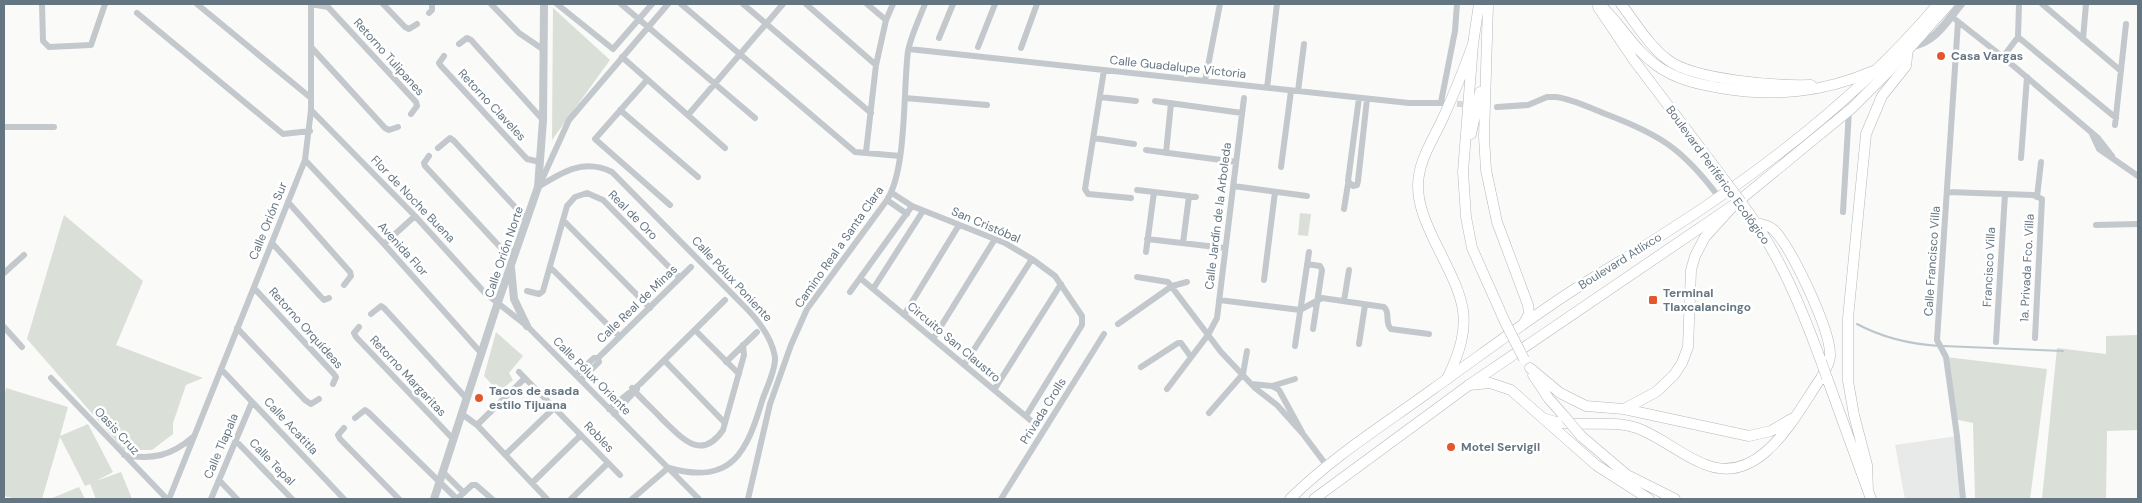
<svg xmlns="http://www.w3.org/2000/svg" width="2142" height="503" viewBox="0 0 2142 503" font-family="'DM Sans',sans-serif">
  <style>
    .built { fill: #e8e9e9 }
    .green { fill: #dadfd7 }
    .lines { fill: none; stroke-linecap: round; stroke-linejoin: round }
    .stream { stroke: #bbc7cb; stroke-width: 2 }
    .minor-tunnel { stroke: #d5d9db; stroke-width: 6; stroke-dasharray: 6 3; stroke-linecap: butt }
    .primary-casing { stroke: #b5babe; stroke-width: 11 }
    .trunk-casing { stroke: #b4b9bd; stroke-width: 11 }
    .minor { stroke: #c3c8cc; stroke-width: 6 }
    .tertiary { stroke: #c3c8cc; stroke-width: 8 }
    .primary { stroke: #fff; stroke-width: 10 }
    .trunk { stroke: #fff; stroke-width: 10 }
    .trunk-bridge-casing { stroke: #b4b9bd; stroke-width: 11; stroke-linecap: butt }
    .trunk-bridge { stroke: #fff; stroke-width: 10 }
    .poi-dot { fill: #e4572e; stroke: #fff; stroke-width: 2 }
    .labels { text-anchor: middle; stroke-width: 5; stroke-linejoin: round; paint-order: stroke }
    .poi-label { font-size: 12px; font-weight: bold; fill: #657683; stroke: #fff; text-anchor: start }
    .street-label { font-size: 12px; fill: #657683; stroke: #fff }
  </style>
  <rect width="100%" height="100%" fill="#fafaf8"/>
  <path class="built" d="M1957 436 1963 499H1905L1895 445Z"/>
  <path class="green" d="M553 8 610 60 552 140Z
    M1300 213 1311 214 1308 236 1298 235Z
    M64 215 143 281 116 345 203 378 186 385 173 423V434L152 450H124L27 339Z
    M496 332 523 356 509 373 513 380 499 392 484 376Z
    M2138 335V430L2107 431 2106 499H2042L2057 348 2106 354V336Z
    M1946 357 2047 369 2030 499H1975L1973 423 1954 419Z
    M6 388 68 407 60 436 88 424 113 472 96 481 121 472 132 499H96L90 484 85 486 60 437 42 499H17L4 496V399Z
    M79 487 85 499H50Z"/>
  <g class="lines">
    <path class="stream" d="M1857 324C1883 338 1909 344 1939 346
      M1943 346 2063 351"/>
    <path class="minor-tunnel" d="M1448 103 1471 105"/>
    <g class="primary-casing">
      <path id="primary" d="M1290 499C1332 457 1385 424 1433 389 1481 355 1528 319 1578 287 1607 269 1636 252 1665 233 1764 170 1862 94 1938 4
        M1314 499 1469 385 1735 204 1852 108 1890 70 1949 4"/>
    </g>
    <g class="trunk-casing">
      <path id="trunk" d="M1479 4 1473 44 1463 172 1466 217 1472 248 1505 322
        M1488 4 1484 137 1486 170 1497 222 1528 305 1529 314 1524 323
        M1599 4C1620 22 1633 49 1656 65 1675 79 1697 84 1720 88 1774 97 1822 93 1873 71
        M1621 4C1635 22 1649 46 1668 60 1694 80 1777 86 1811 85
        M1598 7 1633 59 1720 174
        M1471 134 1480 92
        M1741 202C1778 251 1800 304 1821 361
        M1530 368 1560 393 1586 406 1624 409 1656 392 1674 375 1682 363 1688 347 1691 270 1695 256 1705 237 1735 204
        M1533 375 1549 399 1566 418
        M1827 378 1871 499
        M1447 379C1477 317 1463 299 1434 240 1426 223 1418 205 1418 186 1418 161 1433 140 1443 118 1454 94 1464 69 1473 44
        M1469 385 1490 383 1511 390 1596 465 1649 499
        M1624 409 1749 436 1771 431 1791 419
        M1543 418C1573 430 1607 418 1637 428 1661 437 1681 455 1704 464 1761 488 1795 415 1821 378 1825 370 1831 362 1830 353 1829 327 1792 249 1774 230 1769 225 1762 224 1756 223
        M1581 436 1627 475 1675 499
        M1868 491 1867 465 1854 415 1848 381V318L1866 134 1882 96 1906 66 1908 48"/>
    </g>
    <path class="minor" d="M42 4 43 41 49 47 91 45 105 4
      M197 4 311 98
      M311 4 328 7 416 102 417 106 411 114
      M383 4 405 27 409 29 417 24
      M491 4 519 33 544 50
      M557 4 613 49 652 4
      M621 4 755 118
      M681 4 855 152 900 156
      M743 4 871 113
      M806 4 876 65
      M867 4 886 20
      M2042 4 2121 71
      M137 13 283 134 310 131
      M429 13 432 10V4
      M1956 20 2003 57 2098 138 2112 156
      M1958 22 1937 340 1946 357 1957 436 1963 499
      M2018 37 2116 118
      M939 38 953 4
      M2083 39 2086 4
      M459 44 467 38 471 40 543 120
      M311 47 385 128 389 130 398 127
      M978 47 995 4
      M1021 48 1037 4
      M909 49 1409 103H1445
      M444 56 439 63 441 66 527 159 540 162
      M622 57 725 148
      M2003 57 2018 37 2019 4
      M1104 70 1085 189 1088 194 1131 198
      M647 80 595 139 670 205
      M1205 81 1220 4
      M1267 88 1277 4
      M1298 91 1304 44
      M1100 97 1136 101
      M905 98 987 105
      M1359 98 1348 181 1353 186 1357 185 1358 181 1367 99
      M1155 101 1242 113
      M1441 102 1455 31 1457 4
      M1497 107 1528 105 1547 97H1556C1572 99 1588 107 1603 113 1659 134 1682 148 1718 196
      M311 110 415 216 485 293 527 326 699 499
      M620 110 698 177
      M688 115 783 4
      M2115 125 2126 24
      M4 127H54
      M2092 134 2099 149 2138 176
      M1094 138 1134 144
      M438 148 450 138 454 141 527 220
      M1146 150 1236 162
      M866 152 876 65 886 20 893 4
      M1166 153 1171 103
      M429 156 424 163 425 166 501 248 516 251
      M2021 158 2027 77
      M305 160 384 244 482 354
      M1281 167 1291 91
      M539 186 569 120 668 4
      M1233 186 1307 196
      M538 187C562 172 584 158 612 172L749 311C761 324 772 339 775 357 776 369 767 387 763 398 747 451 733 486 669 468
      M1137 190 1196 197
      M1948 192 2033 195 2042 199 2035 338
      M892 193 912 206 1005 243 1032 259 1055 276 1082 316V325L1026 416
      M2037 197 2041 162
      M887 200 907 214
      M288 202 350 272 351 276 344 285
      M1344 209 1348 184
      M1843 212 1849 110
      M563 220 650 308
      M2096 225 2138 224
      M1147 239 1225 248
      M272 243 321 297 324 300 329 298
      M1183 243 1189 196
      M384 244 415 216
      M1146 252 1154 192
      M1307 264 1320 266 1322 270 1313 329
      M550 267 620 337
      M4 273 24 255
      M1137 277 1168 282 1221 352 1255 388 1277 405 1303 434
      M860 278 1035 424
      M1264 280 1275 192
      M254 288 333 373 336 377 333 384
      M873 289 923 211
      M527 291 539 294 543 291 567 206 575 197 587 193 603 200 680 278
      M850 292 912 206
      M1219 300 1300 310 1322 298 1384 307C1391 313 1384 323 1391 329L1429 334
      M1344 301 1349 270
      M371 314 381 306 384 308 467 399
      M904 315 959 225
      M1118 324 1172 286 1187 282
      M4 327 22 347
      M359 327 354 333 356 337 454 440
      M237 328 305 400 311 404 319 399
      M695 330 739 374
      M933 339 995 239
      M1996 342 2005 194
      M1359 344 1365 305
      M1295 346 1309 252
      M664 360 725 423
      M726 362 757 332
      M964 365 1032 259
      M1141 367 1178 343H1181L1191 357
      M221 369 344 499
      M519 372 620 475
      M576 375 594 358H598L691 267
      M51 378 167 499
      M581 380 599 362 598 358
      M1252 384 1272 386 1279 390 1303 434 1327 466
      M1272 386 1295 379
      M632 388C641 399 652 408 662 419 682 438 701 462 723 430L744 355 743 345
      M1167 389 1208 335 1217 318 1244 98
      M994 390 1061 284
      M609 409 640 384 725 300
      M1209 413 1243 374 1247 351
      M462 414 477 425 547 499
      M614 414 637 389
      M355 418 365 410 368 412 457 499
      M477 425 525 378
      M344 428 338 435 340 439 399 499
      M236 441 292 499
      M124 455C152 460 171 456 193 437
      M505 455 554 408
      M443 472 464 493
      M219 480 237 499
      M532 483 581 435
      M169 499 305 160 311 110V4
      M211 499 252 402
      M457 499 472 485H476L492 499
      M571 499 608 463
      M632 499 668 468
      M748 499 770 404 791 345 807 309 887 200C907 169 903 90 908 51 911 36 919 19 925 4
      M1001 499 1104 334"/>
    <path class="tertiary" d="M1911 46C1935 43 1947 21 1961 4
      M511 268 514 299 527 326
      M434 499 497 305 538 187 543 120 544 4"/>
    <use href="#primary" class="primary"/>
    <use href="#trunk" class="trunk"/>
    <g class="trunk-bridge-casing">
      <path id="trunk-bridge" d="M1720 174 1741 202
        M1505 322 1524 359
        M1821 361 1827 378
        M1566 418 1581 436"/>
    </g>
    <use href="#trunk-bridge" class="trunk-bridge"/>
  </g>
  <g class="poi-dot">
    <circle cx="1941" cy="56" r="5"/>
    <rect x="1648" y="295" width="10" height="10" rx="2.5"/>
    <circle cx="479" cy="398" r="5"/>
    <circle cx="1451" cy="447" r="5"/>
  </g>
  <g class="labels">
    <g class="poi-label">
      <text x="1951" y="60">Casa Vargas</text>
      <text x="1663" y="297">Terminal<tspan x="1663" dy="14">Tlaxcalancingo</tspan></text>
      <text x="489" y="395">Tacos de asada<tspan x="489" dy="14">estilo Tijuana</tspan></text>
      <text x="1461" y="451">Motel Servigil</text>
    </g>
    <g class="street-label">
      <text transform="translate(389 57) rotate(48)" y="4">Retorno Tulipanes</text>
      <text transform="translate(1178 67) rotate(6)" y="4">Calle Guadalupe Victoria</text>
      <text transform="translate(492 105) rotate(47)" y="4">Retorno Claveles</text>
      <text transform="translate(1718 175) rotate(54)" y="4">Boulevard Periférico Ecológico</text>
      <text transform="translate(413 199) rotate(46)" y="4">Flor de Noche Buena</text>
      <text transform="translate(633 215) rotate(45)" y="4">Real de Oro</text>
      <text transform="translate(1218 216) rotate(-83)" y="4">Calle Jardín de la Arboleda</text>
      <text transform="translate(268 221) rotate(-68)" y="4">Calle Orión Sur</text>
      <text transform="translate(986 225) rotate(23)" y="4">San Cristóbal</text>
      <text transform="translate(839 247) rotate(-55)" y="4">Camino Real a Santa Clara</text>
      <text transform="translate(403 249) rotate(48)" y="4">Avenida Flor</text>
      <text transform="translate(504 252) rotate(-71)" y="4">Calle Orión Norte</text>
      <text transform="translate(1620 261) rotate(-32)" y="4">Boulevard Atlixco</text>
      <text transform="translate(1932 261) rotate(-86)" y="4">Calle Francisco Villa</text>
      <text transform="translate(1989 267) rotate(-87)" y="4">Francisco Villa</text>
      <text transform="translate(2027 268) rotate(-87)" y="4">1a. Privada Fco. Villa</text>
      <text transform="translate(732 279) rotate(47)" y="4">Calle Pólux Poniente</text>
      <text transform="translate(637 304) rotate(-44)" y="4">Calle Real de Minas</text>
      <text transform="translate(306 328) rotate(48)" y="4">Retorno Orquídeas</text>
      <text transform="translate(954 342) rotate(40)" y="4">Circuito San Claustro</text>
      <text transform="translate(408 376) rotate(47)" y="4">Retorno Margaritas</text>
      <text transform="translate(592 376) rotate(45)" y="4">Calle Pólux Oriente</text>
      <text transform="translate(1043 411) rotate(-58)" y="4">Privada Crolls</text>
      <text transform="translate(291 426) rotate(47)" y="4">Calle Acatitla</text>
      <text transform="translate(117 431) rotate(47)" y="4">Oasis Cruz</text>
      <text transform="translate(599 437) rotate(46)" y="4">Robles</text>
      <text transform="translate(221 446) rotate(-67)" y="4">Calle Tlapala</text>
      <text transform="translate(272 462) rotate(46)" y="4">Calle Tepal</text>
    </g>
  </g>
  <rect width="2142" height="503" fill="none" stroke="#657683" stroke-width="10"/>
</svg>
